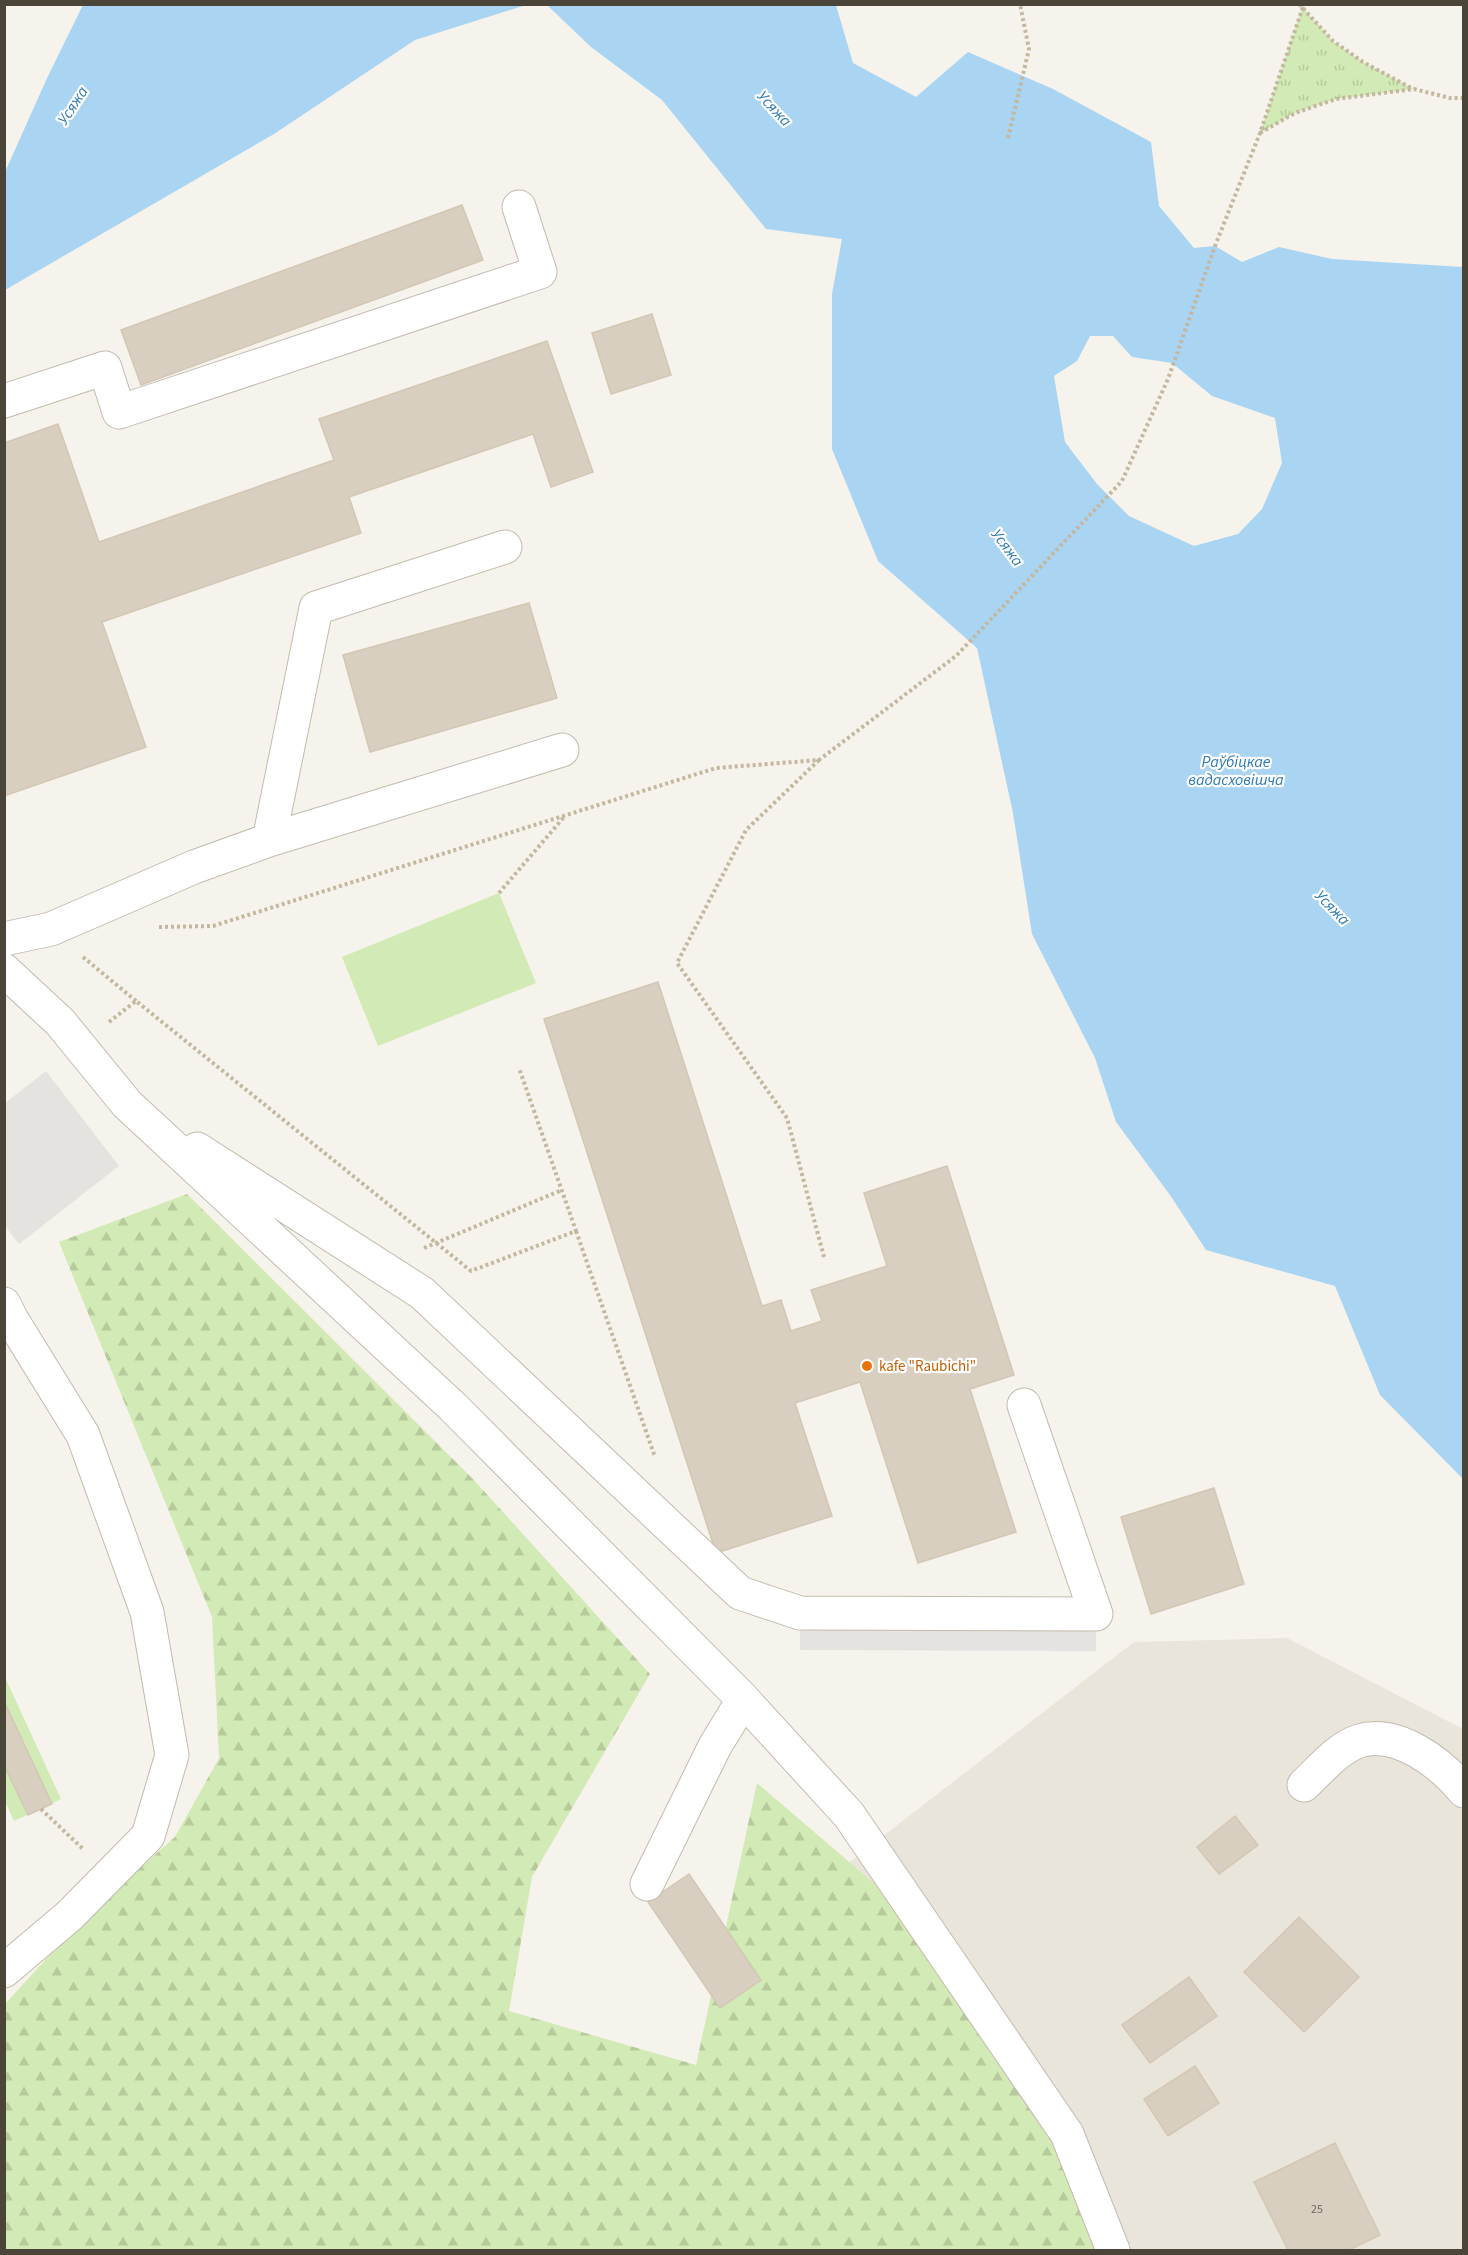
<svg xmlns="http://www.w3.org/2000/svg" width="1468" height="2255" viewBox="0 0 1468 2255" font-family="'Source Sans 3',sans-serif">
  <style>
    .residential { fill: #eae5da }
    .grass { fill: url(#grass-tufts) }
    .forest { fill: url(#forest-firs) }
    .park { fill: #d2eab5 }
    .parking { fill: #e5e3e0 }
    .water { fill: #a9d4f2; fill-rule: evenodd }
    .building { fill: #d8cfc1; stroke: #d3c7b4; stroke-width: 1.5 }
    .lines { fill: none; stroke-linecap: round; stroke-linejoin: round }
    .minor-casing { stroke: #c2bbae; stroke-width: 35 }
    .path { stroke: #c4b79f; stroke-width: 4; stroke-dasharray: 3 3; stroke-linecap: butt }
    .minor { stroke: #fff; stroke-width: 33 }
    .food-dot { fill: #e8710a; stroke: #fff; stroke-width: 2 }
    .labels { text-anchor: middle; stroke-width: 4.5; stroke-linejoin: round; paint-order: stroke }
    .number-label { font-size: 12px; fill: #6e675b }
    .food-label { font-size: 15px; fill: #c56008; stroke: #fff; text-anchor: start }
    .water-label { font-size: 16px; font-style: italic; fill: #2e7ab2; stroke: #fff }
  </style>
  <defs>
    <pattern id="grass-tufts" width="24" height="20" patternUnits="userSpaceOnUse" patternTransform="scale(1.5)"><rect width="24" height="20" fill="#d2eab5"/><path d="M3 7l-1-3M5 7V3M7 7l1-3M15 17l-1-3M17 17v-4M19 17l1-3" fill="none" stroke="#b6ca9c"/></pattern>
    <pattern id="forest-firs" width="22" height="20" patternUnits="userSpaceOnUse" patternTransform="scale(1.5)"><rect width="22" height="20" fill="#d2eab5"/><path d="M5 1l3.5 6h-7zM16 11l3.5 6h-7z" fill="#b6ca9c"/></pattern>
  </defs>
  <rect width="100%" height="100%" fill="#f6f3ec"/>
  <path class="residential" d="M1287 1638 1463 1729V2250H1062L812 1891 1134 1642Z"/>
  <path class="grass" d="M1299 5H1304L1303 8 1333 41 1363 62 1414 89 1336 99 1295 113 1260 133 1302 8Z"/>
  <path class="forest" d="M187 1194 472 1478 650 1674 532 1877 509 2011 696 2065 757 1783 882 1890 1025 2084 1096 2237 1100 2250H5V2004L46 1959 122 1884 175 1837 219 1758 212 1617 59 1242Z"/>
  <path class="park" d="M499 893 536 983 378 1046 342 957Z
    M4 1675 61 1799 14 1821 5 1801Z"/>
  <path class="parking" d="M46 1071 119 1166 19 1244 5 1226V1103Z
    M800 1613 1096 1614V1651L800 1650Z"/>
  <path class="water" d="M83 5V4L526 5 415 40 274 134 5 290V172L48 76Z
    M547 5H836L853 63 916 97 968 52 1053 89 1151 142 1159 206 1194 248 1215 246 1242 262 1279 247 1332 259 1463 267V1479L1380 1395 1335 1286 1206 1250 1170 1195 1116 1122 1095 1058 1032 934 1013 813 977 648 878 561 832 449V294L842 239 766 229 662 100 591 47ZM1090 336H1113L1132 357 1172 363 1212 396 1275 418 1282 463 1262 509 1238 534 1194 546 1129 516 1097 484 1065 442 1054 376 1077 361Z"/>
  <path class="building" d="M462 205 483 260 141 385 121 330Z
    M652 314 671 375 611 394 592 333Z
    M547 341 593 472 551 487 533 434 349 497 361 533 102 622 146 747 4 796V443L58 424 99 542 334 460 319 419Z
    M529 603 557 698 370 752 343 655Z
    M658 982 762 1306 781 1300 791 1331 822 1321 811 1290 887 1266 864 1193 947 1166 1014 1375 970 1389 1016 1532 918 1563 860 1382 795 1403 832 1516 716 1553 544 1019Z
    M1214 1488 1244 1584 1151 1614 1121 1517Z
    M4 1701 52 1804 28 1815 4 1765Z
    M1235 1816 1258 1845 1219 1874 1197 1847Z
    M689 1874 761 1980 720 2008 648 1902Z
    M1299 1917 1359 1977 1304 2032 1244 1972Z
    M1189 1977 1217 2016 1150 2063 1122 2025Z
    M1195 2066 1219 2103 1168 2136 1144 2099Z
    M1335 2143 1380 2235 1349 2250H1288L1254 2182Z"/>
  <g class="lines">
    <g class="minor-casing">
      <path id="minor" d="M4 401 105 368 119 412 540 272 519 207
        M269 840 316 608 505 547
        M4 939 51 929 194 867 269 840 562 750
        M4 970 60 1022 127 1104 453 1407 742 1698 849 1815 1067 2134 1113 2250
        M197 1149 422 1293 740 1593 800 1613 1096 1614 1024 1405
        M4 1304 12 1320 83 1435 147 1612 172 1755 148 1836 69 1916 4 1971
        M1304 1785C1320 1770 1338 1748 1359 1741 1397 1729 1441 1763 1464 1791
        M647 1884 715 1746 743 1700"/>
    </g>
    <path class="path" d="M1299 4 1333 41 1363 62 1413 89
      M1260 133 1295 113 1336 99 1414 89 1450 98H1464
      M1008 138 1029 49 1020 4
      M819 760 746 830 677 963 787 1118 824 1257
      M499 893 564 817
      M159 927 213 926 716 768 819 760 956 656 1122 481 1168 379 1215 246 1260 133 1304 4
      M83 957 136 1001
      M109 1022 136 1001 471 1271 576 1231 519 1068
      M576 1231 655 1457
      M424 1248 562 1190
      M41 1809 83 1849"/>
    <use href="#minor" class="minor"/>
  </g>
  <circle class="food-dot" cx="867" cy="1366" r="6"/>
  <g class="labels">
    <g class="number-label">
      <text x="1317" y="2213">25</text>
    </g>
    <g class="food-label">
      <text x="879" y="1371">kafe "Raubichi"</text>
    </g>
    <g class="water-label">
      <text transform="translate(72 105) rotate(-57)" y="6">Усяжа</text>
      <text transform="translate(775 108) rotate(47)" y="6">Усяжа</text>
      <text transform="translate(1008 547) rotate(53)" y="6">Усяжа</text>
      <text x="1236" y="767">Раўбіцкае<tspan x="1236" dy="18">вадасховішча</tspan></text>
      <text transform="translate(1333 907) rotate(46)" y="6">Усяжа</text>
    </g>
  </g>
  <rect width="1468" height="2255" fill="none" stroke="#4b4439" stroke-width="12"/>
</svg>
